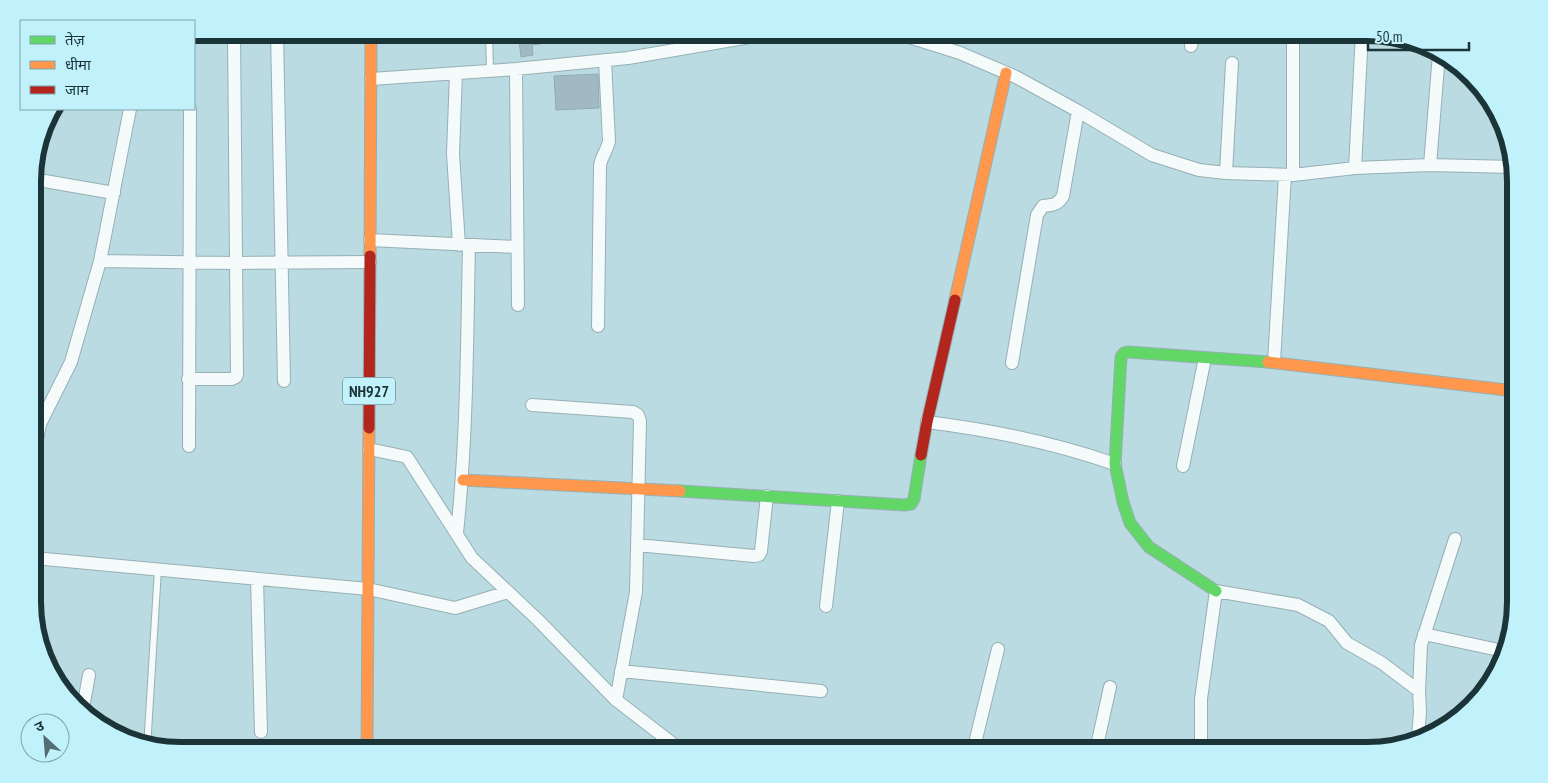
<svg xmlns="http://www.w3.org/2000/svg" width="1548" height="783" viewBox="0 0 1548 783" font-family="'PT Sans Narrow','Noto Sans Devanagari',sans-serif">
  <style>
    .building { fill: #a1b9c1; stroke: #93abb3 }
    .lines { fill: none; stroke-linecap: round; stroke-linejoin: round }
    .lane-casing { stroke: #96b0b5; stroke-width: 8 }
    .street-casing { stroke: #96b0b5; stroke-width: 14 }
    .fast-casing { stroke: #96b0b5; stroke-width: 13 }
    .slow-casing { stroke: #96b0b5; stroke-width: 13 }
    .jam-casing { stroke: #96b0b5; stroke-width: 13 }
    .lane { stroke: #f5fafa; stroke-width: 6 }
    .street { stroke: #f5fafa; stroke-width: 12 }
    .fast { stroke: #63d668; stroke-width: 11 }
    .slow { stroke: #ff974d; stroke-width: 11 }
    .jam { stroke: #b3261e; stroke-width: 11 }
    .labels { text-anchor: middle; stroke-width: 5; stroke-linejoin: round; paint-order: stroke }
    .shield { fill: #c1f1fb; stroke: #4d6d72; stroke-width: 1 }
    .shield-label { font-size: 16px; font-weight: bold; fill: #1b3438 }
    .rim { fill: none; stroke: #1b3438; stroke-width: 6 }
  </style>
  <rect width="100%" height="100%" fill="#badbe1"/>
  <path class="building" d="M518 32H576V39L532 45 533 55 521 57Z
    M598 74 599 108 556 110 554 76Z"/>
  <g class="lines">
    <g class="lane-casing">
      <path id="lane" d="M489 32 490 71
        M152 744 148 737V732L158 569"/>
    </g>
    <g class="street-casing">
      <path id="street" d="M277 32 284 381
        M893 32 960 53 1016 77 1078 111 1152 155 1199 170 1226 173 1293 175 1355 168 1430 165 1514 167
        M1293 32V175
        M1191 46 1194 32
        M516 69 518 305
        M456 73 453 154 459 245
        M371 79 516 69 628 58 780 32
        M1430 165 1439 54
        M1355 168 1362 32
        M1226 173 1232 63
        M33 179 114 193
        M370 240 517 247
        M100 261 236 263 370 262
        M598 326 600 166C601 157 607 151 609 141L605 60
        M1274 362 1285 175
        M1012 363 1037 215 1043 206C1052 205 1058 205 1063 196L1078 111
        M188 379H232L236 377 237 374 234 32
        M532 405 633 412 638 415 640 421 636 592 616 700
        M927 422C991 430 1055 443 1115 464
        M189 446 190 109
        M369 449 407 457 472 558 538 620 616 700 681 750
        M33 460 40 424 71 362 100 261 130 109
        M1183 466 1205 358
        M457 533C467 437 467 341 469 245
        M637 545 754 556 759 555 761 551 767 496
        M34 558 368 589 455 608 508 592
        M257 579 261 732
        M826 606 838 501
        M1424 634 1494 649
        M621 671 821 691
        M1419 691 1421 645 1455 539
        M83 708 89 675
        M942 750H962
        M965 750 971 749 975 743 998 649
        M1096 750 1110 687
        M1201 750V699L1216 591 1298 605 1329 621 1347 643 1382 663 1419 691 1420 712 1418 736"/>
    </g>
    <g class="fast-casing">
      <path id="fast" d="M680 491 904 505 911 504 914 499 921 455
        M1216 591 1149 547 1130 523 1123 502 1115 464 1121 357 1124 353 1128 352 1268 362"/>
    </g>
    <g class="slow-casing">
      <path id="slow" d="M370 256 371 32
        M955 300 1006 73
        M1268 362 1515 391
        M463 480 680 491
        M367 750 369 428"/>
    </g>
    <g class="jam-casing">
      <path id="jam" d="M369 428 370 256
        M921 455 927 422 955 300"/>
    </g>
    <use href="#lane" class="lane"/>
    <use href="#street" class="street"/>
    <use href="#fast" class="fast"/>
    <use href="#slow" class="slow"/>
    <use href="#jam" class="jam"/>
  </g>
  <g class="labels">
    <rect class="shield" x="343" y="377.5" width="52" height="27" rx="4"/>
    <g class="shield-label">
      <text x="369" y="397">NH927</text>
    </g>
  </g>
  <path d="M0 0H1548V783H0ZM181 41H1367A140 140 0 0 1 1507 181V602A140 140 0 0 1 1367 742H181A140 140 0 0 1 41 602V181A140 140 0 0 1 181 41Z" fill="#c1f1fb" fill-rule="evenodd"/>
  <path class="rim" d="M181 41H1367A140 140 0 0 1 1507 181V602A140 140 0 0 1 1367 742H181A140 140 0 0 1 41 602V181A140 140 0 0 1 181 41Z"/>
  <rect x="20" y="20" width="175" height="90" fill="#c1f1fb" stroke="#7fa5ad"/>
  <rect x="30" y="36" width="25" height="8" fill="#63d668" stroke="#7fa5ad"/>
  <text x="65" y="45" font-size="15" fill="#1b3438">तेज़</text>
  <rect x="30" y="61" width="25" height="8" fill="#ff974d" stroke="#7fa5ad"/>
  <text x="65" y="70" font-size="15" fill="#1b3438">धीमा</text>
  <rect x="30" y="86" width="25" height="8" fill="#b3261e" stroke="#7fa5ad"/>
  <text x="65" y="95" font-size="15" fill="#1b3438">जाम</text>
  <g transform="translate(45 738) rotate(334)"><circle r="24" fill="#c1f1fb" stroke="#7fa5ad"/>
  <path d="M0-4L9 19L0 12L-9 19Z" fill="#536e73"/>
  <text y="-8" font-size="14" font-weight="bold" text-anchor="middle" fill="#1b3438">उ</text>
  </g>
  <path d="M1368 42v8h101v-8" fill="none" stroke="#1b3438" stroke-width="2.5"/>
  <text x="1376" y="42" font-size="15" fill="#1b3438" stroke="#c1f1fb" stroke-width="4" paint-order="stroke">50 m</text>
</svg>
